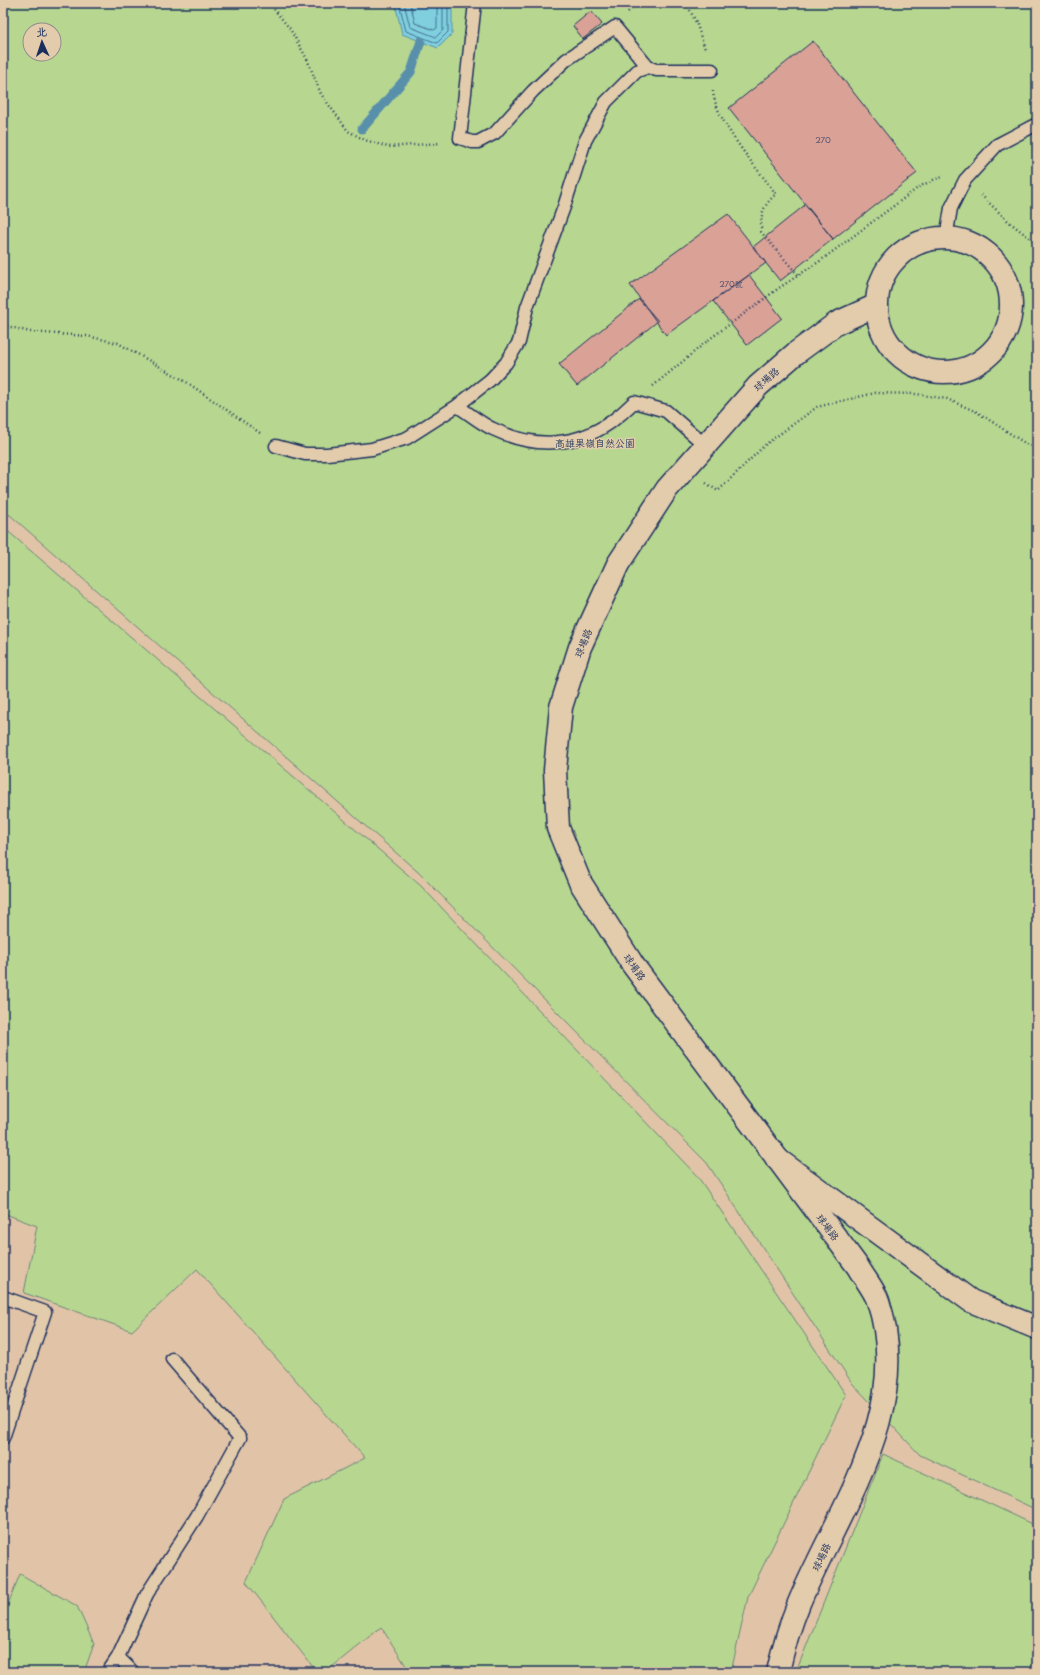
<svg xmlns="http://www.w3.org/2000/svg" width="1040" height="1675" viewBox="0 0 1040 1675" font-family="'Playpen Sans','LXGW WenKai TC',sans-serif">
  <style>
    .green { fill: #b7d790; stroke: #698377; fill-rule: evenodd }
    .water { fill: #80cfde; stroke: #588fab }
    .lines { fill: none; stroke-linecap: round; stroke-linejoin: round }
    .shore { stroke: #436f91; stroke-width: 1 }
    .stream { stroke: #588fab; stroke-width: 9 }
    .building { fill: #daa296; stroke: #1b2f5e }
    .lane-casing { stroke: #1b2f5e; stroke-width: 15 }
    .street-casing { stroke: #1b2f5e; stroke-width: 25 }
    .secondary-casing { stroke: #1b2f5e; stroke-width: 25 }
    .path { stroke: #1b2f5e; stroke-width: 2.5; stroke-dasharray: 1 3; stroke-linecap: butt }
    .lane { stroke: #e3ccac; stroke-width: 12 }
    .street { stroke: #e3ccac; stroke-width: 22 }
    .secondary { stroke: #e3ccac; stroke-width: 22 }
    .labels { text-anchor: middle; stroke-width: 3; stroke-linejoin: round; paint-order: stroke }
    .number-label { font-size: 8px; fill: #4b4c6c }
    .street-label { font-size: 10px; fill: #1b2f5e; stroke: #e3ccac }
    .park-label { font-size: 10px; fill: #2b4063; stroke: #e3ccac }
  </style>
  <rect width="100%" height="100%" fill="#e1c4a8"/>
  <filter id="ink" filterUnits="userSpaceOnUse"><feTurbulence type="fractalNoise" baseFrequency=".025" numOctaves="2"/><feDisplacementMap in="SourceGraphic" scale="8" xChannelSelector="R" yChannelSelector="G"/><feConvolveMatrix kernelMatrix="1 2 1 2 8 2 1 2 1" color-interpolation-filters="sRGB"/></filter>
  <g filter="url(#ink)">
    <path class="green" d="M3 3H1037V1510L920 1455 852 1383 707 1163 418 872 10 515 3 512ZM30 30H54V54H30Z
      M3 527 421 886 698 1177 846 1395 748 1597 731 1672H410L381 1627 326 1672H317L246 1582 284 1499 365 1458 197 1269 132 1331 24 1293 37 1226 3 1213Z
      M883 1454 1037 1526V1672H796Z
      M20 1574 77 1606 94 1644 84 1672H3V1617Z"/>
    <path class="water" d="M395 3H452V34L438 48 402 34Z"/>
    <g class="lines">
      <path class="shore" d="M399 3 406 31 437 43 448 32V3
        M404 3 410 27 436 37 443 30V3
        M410 3 415 23 434 30 437 28V3"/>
      <path class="stream" d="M362 129 411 72 421 41"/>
    </g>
    <path class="building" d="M591 11 602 24 583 39 573 26Z
      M813 41 917 173 833 239 729 108Z
      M805 205 833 239 780 281 753 247Z
      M728 214 766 263 666 335 630 285Z
      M749 275 782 318 747 345 713 301Z
      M639 299 658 321 577 386 559 364Z"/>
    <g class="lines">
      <g class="lane-casing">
        <path id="lane" d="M475 3 460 138 472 142H478L495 133 533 91 566 60 615 27 648 67
          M946 238 951 208 965 180 997 145 1037 124
          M457 406 490 380 506 363 519 342 527 307 564 207 585 141 606 102 637 71 648 67 656 70H712
          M276 446 305 454H327L372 449 407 438 457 406C469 413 480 423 493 429 533 448 574 448 611 422 619 416 627 409 634 402L666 411 705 445
          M3 1297 45 1312 3 1438
          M118 1657 147 1594 197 1516 240 1438 172 1359
          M108 1672 118 1657 133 1672"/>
      </g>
      <g class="street-casing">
        <path id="street" d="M877 305a67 67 0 1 1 134 0a67 67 0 1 1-134 0Z
          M778 1672C783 1648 790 1625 799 1603 839 1508 914 1409 878 1301 874 1289 864 1278 858 1267L633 965 580 882 558 828 555 770 561 707 580 647 618 564 667 489 758 386 796 353 837 323 877 305"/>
      </g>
      <g class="secondary-casing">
        <path id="secondary" d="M777 1159 971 1301 1037 1328"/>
      </g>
      <path class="path" d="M269 3 290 29 307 59 321 94 348 131 365 140 388 147 440 143
        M686 3 696 22 705 49
        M628 12 636 3
        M713 91C715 121 758 169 776 194 762 207 761 213 761 232L799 276
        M981 195 1008 221 1037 244
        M3 325 30 332 87 336 118 343 185 381 260 433
        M653 386 711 338 779 288 820 261 919 187 935 179 943 177
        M706 483 718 491 766 444 817 407 875 393 916 394 947 399 977 412 1037 451"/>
      <use href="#lane" class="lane"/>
      <use href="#street" class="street"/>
      <use href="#secondary" class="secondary"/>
    </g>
  </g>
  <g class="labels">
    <g class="number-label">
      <text x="823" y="143">270</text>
      <text x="731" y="287">270號</text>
    </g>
    <g class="street-label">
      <text transform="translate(766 379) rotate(-42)" y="4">球場路</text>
      <text transform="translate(583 643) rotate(-68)" y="4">球場路</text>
      <text transform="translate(635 967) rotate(55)" y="4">球場路</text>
      <text transform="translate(828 1227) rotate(53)" y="4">球場路</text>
      <text transform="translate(821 1557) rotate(-65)" y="4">球場路</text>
    </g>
    <g class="park-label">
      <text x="595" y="447">高雄果嶺自然公園</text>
    </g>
  </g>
  <rect width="1040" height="1675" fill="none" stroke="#e3ccac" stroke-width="16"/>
  <rect x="8" y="8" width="1024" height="1659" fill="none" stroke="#1b2f5e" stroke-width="1.5" filter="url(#ink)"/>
  <g transform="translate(42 42) rotate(357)"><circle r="19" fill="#e3ccac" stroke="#938d8d"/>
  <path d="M0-3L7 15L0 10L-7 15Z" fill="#1b2f5e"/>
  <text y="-6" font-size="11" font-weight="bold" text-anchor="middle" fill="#1b2f5e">北</text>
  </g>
</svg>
